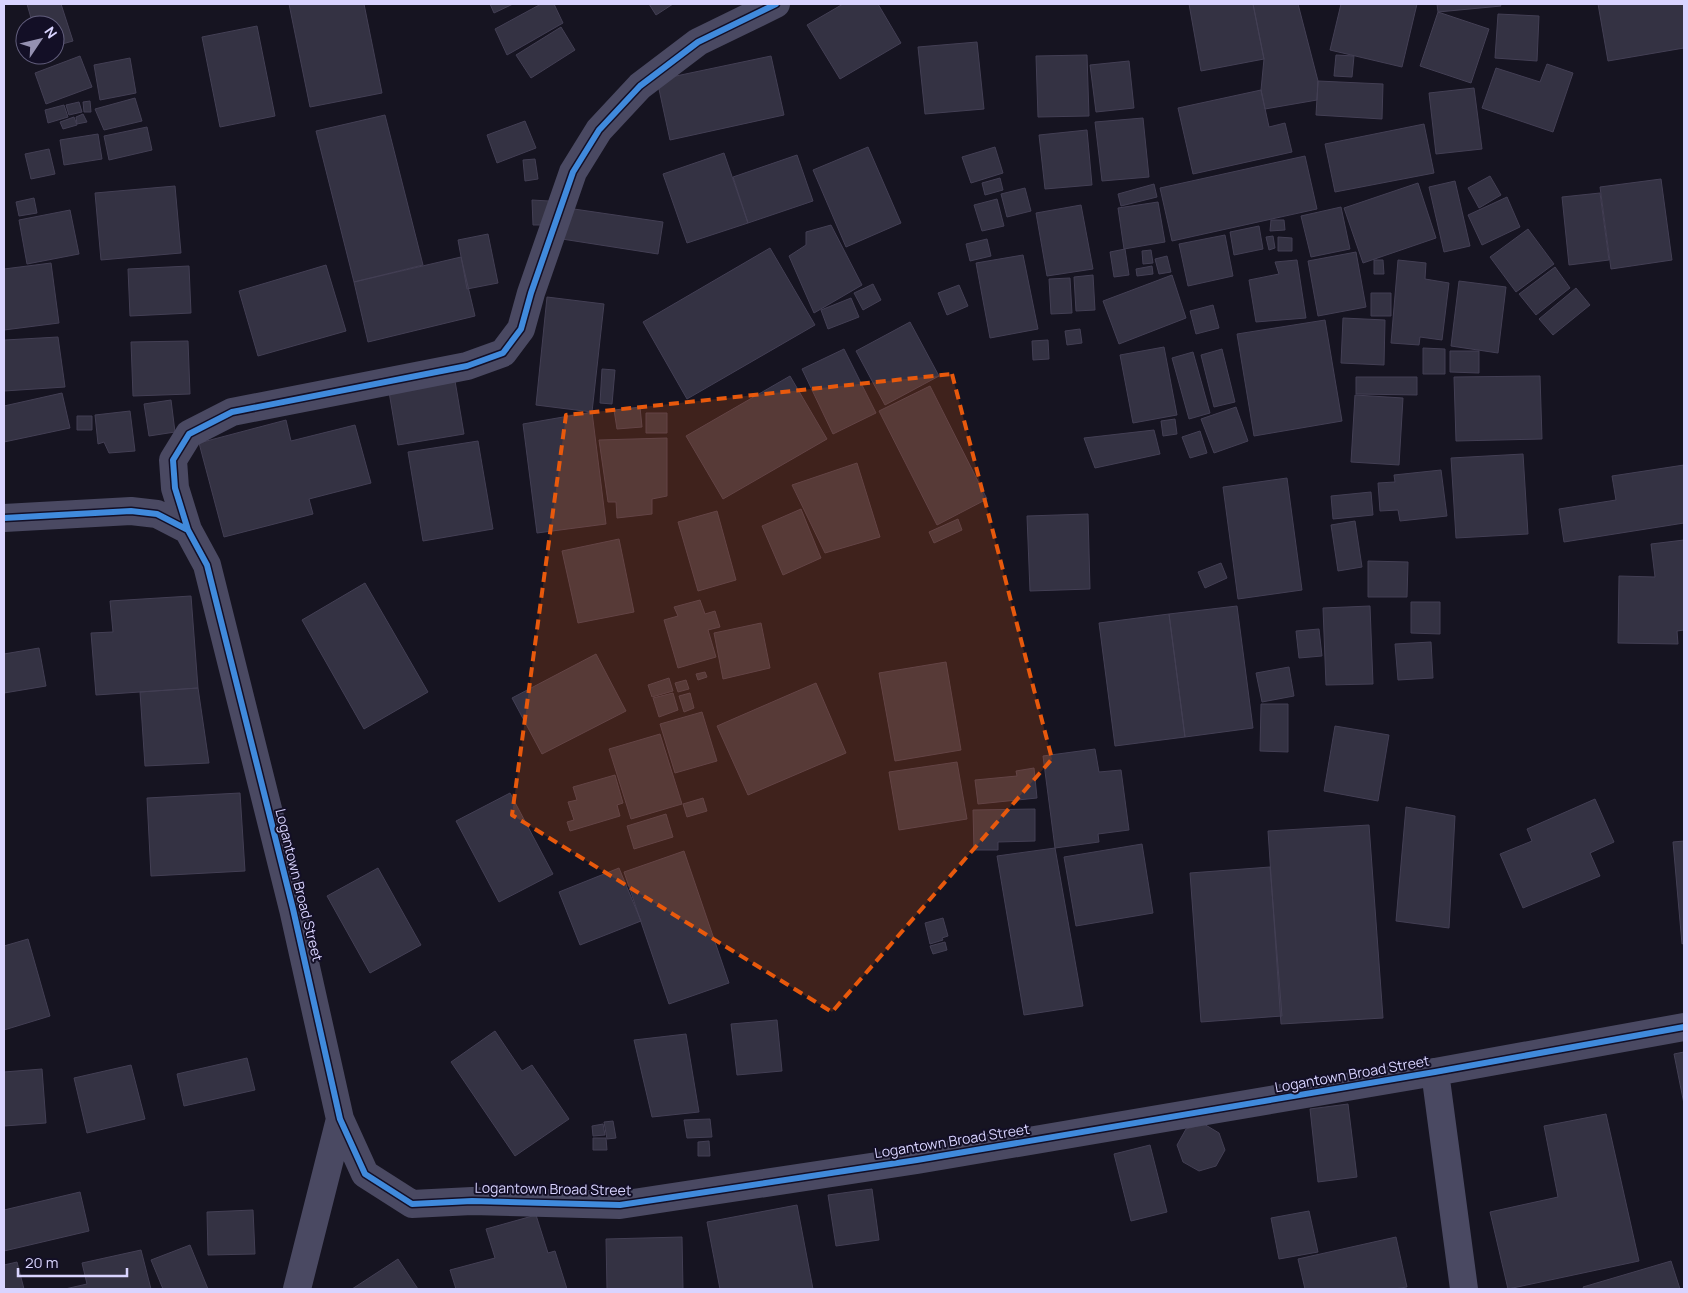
<svg xmlns="http://www.w3.org/2000/svg" width="1688" height="1293" viewBox="0 0 1688 1293" font-family="Manrope,sans-serif">
  <style>
    .building { fill: #343243; stroke: #433f54 }
    .lines { fill: none; stroke-linecap: round; stroke-linejoin: round }
    .street { stroke: #4a4962; stroke-width: 28 }
    .cycleway-casing { stroke: #130f26; stroke-width: 9 }
    .cycleway { stroke: #408adc; stroke-width: 6 }
    .marked { fill: #e8590c; fill-opacity: 0.2; stroke: #e8590c; stroke-width: 4; stroke-dasharray: 10 6; stroke-linejoin: round }
    .labels { text-anchor: middle; stroke-width: 4; stroke-linejoin: round; paint-order: stroke }
    .street-label { font-size: 14px; fill: #d9d4ff; stroke: #130f26 }
  </style>
  <rect width="100%" height="100%" fill="#161421"/>
  <path class="building" d="M27 4H61L73 41 55 46V25H33Z
    M289 4H364L382 93 310 107Z
    M490 4H513L494 13Z
    M541 4H554L563 23 507 55 495 29Z
    M649 4H673L656 15Z
    M843 4H878L901 43 840 79 807 25Z
    M1189 4H1253L1264 59 1201 71Z
    M1253 4H1298L1318 81 1317 100 1265 109 1261 90 1264 59Z
    M1341 4H1417L1402 67 1330 50Z
    M1437 4H1500L1501 6 1438 12Z
    M1598 4H1684V48L1608 61Z
    M1438 12 1489 29 1471 83 1420 66Z
    M1498 14 1539 16 1537 61 1495 58Z
    M257 26 275 116 220 127 202 37Z
    M561 27 575 50 531 78 516 55Z
    M977 42 984 109 925 114 918 47Z
    M1087 55 1089 116 1038 117 1036 56Z
    M1336 55 1354 56 1352 77 1334 76Z
    M80 56 92 87 46 104 35 73Z
    M771 56 784 115 670 140 657 80Z
    M130 58 136 93 100 100 94 65Z
    M1129 61 1134 108 1096 112 1090 65Z
    M1547 64 1573 73 1553 132 1482 108 1496 68 1540 82Z
    M1318 81 1383 84 1382 119 1316 115Z
    M1474 88 1482 149 1436 154 1429 93Z
    M1261 90 1269 127 1285 123 1292 152 1193 174 1178 108Z
    M135 98 142 121 104 130 95 109Z
    M90 101 91 112H84L83 102Z
    M79 102 82 112 69 115 66 105Z
    M64 105 68 117 48 123 45 110Z
    M83 114 87 122 77 124 76 117Z
    M385 115 423 265 354 282 316 131Z
    M74 117 77 125 63 129 60 122Z
    M1143 118 1149 177 1102 181 1095 122Z
    M525 121 536 148 497 163 487 135Z
    M1424 124 1434 173 1335 192 1325 144Z
    M147 127 152 150 109 160 104 136Z
    M1087 130 1092 185 1045 189 1039 135Z
    M98 134 102 159 64 165 60 140Z
    M868 147 901 223 846 247 813 170Z
    M995 147 1003 173 971 183 962 157Z
    M49 149 55 174 31 179 25 154Z
    M724 153 748 223 687 243 663 174Z
    M797 155 813 201 748 223 733 177Z
    M1305 156 1317 209 1172 241 1160 188Z
    M535 159 538 179 525 181 523 160Z
    M1490 176 1501 195 1479 208 1468 188Z
    M1000 178 1003 190 985 195 982 183Z
    M1661 179 1672 260 1611 269 1600 187Z
    M1455 181 1470 246 1444 252 1429 187Z
    M1418 183 1436 238 1363 263 1344 208Z
    M1154 184 1157 197 1121 206 1118 194Z
    M175 186 181 253 101 260 95 193Z
    M1025 188 1031 211 1007 217 1001 194Z
    M1600 193 1609 260 1569 265 1562 197Z
    M1507 197 1520 227 1482 245 1468 215Z
    M34 198 37 213 19 216 16 202Z
    M997 199 1004 226 982 231 974 205Z
    M532 200 549 201V225H533Z
    M1158 202 1165 242 1124 249 1118 208Z
    M1081 205 1093 269 1047 276 1036 213Z
    M1341 207 1350 249 1311 257 1301 216Z
    M567 208 663 222 658 254 562 239Z
    M70 210 79 254 27 264 19 220Z
    M1271 220H1284L1285 230 1270 231Z
    M831 225 862 285 814 313 789 256 806 245V232Z
    M1259 226 1263 249 1234 255 1230 232Z
    M1528 229 1554 264 1516 292 1490 257Z
    M488 234 498 283 467 289 458 240Z
    M1225 235 1233 276 1188 286 1179 244Z
    M1273 236 1275 248 1269 250 1266 237Z
    M1278 237 1292 238V251H1278Z
    M987 239 991 256 970 261 966 244Z
    M770 248 815 325 687 399 643 322Z
    M1125 249 1129 275 1114 277 1110 252Z
    M1151 250 1153 263 1143 264 1142 251Z
    M1356 252 1366 307 1318 316 1308 261Z
    M1023 255 1038 329 990 338 976 263Z
    M1167 256 1171 272 1159 274 1155 259Z
    M461 257 475 316 368 342 354 282Z
    M1297 260 1306 318 1256 322 1249 280 1279 274 1275 262Z
    M1374 260H1383L1384 274H1374Z
    M1398 260 1426 263 1425 279 1449 283 1442 340 1420 337 1419 345 1391 343Z
    M51 263 59 323 4 330V269Z
    M326 265 346 331 258 356 239 291Z
    M189 266 191 313 130 316 128 269Z
    M1152 266 1153 274 1137 276 1136 269Z
    M1555 267 1570 288 1536 315 1519 294Z
    M1093 275 1095 310 1076 311 1074 277Z
    M1172 275 1186 318 1119 344 1103 301Z
    M1070 278 1072 313 1051 314 1049 279Z
    M1459 281 1506 287 1498 353 1451 346Z
    M873 284 881 300 863 310 854 293Z
    M959 285 968 306 947 315 938 293Z
    M1576 288 1590 305 1553 335 1539 319Z
    M1371 293H1391V316H1371Z
    M547 297 604 304 592 412 536 405Z
    M851 298 859 317 828 329 821 310Z
    M1213 305 1219 328 1196 334 1190 311Z
    M1343 318 1385 320 1384 365 1341 363Z
    M1325 320 1342 421 1254 436 1237 334Z
    M910 322 939 376 885 405 856 351Z
    M1080 329 1082 343 1067 345 1065 331Z
    M58 337 65 387 4 391 5 340Z
    M1048 340 1049 359 1033 360 1032 341Z
    M188 341 190 394 133 396 131 342Z
    M1164 347 1177 415 1133 423 1120 355Z
    M1423 348 1445 349V374H1423Z
    M844 349 876 413 833 434 802 369Z
    M1222 349 1235 402 1214 407 1201 355Z
    M1450 351H1479V373L1450 372Z
    M1193 352 1210 413 1189 419 1172 358Z
    M602 369 615 370 612 404 600 403Z
    M454 375 464 434 398 445 388 386Z
    M790 376 827 439 723 499 686 436Z
    M1540 376 1542 439 1456 441 1454 377Z
    M1356 377H1417V395L1356 394Z
    M930 386 987 499 937 525 879 411Z
    M62 393 70 428 4 442V406Z
    M1355 395 1403 398 1399 465 1351 462Z
    M171 400 175 432 149 436 144 404Z
    M640 407 642 427 617 429 614 410Z
    M1236 407 1248 441 1214 453 1201 419Z
    M130 411 135 451 109 453 104 442 98 444 95 415Z
    M592 412 606 524 537 533 523 424Z
    M646 413H667V433H646Z
    M77 416H92V430H77Z
    M1175 419 1177 434 1163 436 1161 421Z
    M286 420 291 441 355 425 371 483 309 499 313 514 224 537 199 443Z
    M1154 430 1160 454 1095 468 1084 438Z
    M1200 431 1207 453 1190 458 1182 437Z
    M667 438V496L652 499V514L617 518 616 502H608L599 440Z
    M478 441 493 529 423 541 408 452Z
    M1523 454 1528 534 1456 538 1451 458Z
    M857 463 880 537 825 553 792 485Z
    M1684 465V523L1564 542 1559 509 1616 500 1612 476Z
    M1441 470 1447 516 1400 521 1398 510 1380 511 1378 483 1395 482 1394 475Z
    M1287 478 1302 590 1238 599 1223 487Z
    M1371 492 1373 515 1333 519 1331 496Z
    M801 509 821 558 783 575 762 526Z
    M717 511 736 580 698 591 678 522Z
    M1088 514 1090 589 1030 591 1027 516Z
    M958 519 962 530 934 543 929 532Z
    M1355 521 1362 567 1338 571 1331 525Z
    M619 539 634 612 578 623 562 551Z
    M1684 540V630L1677 631 1678 644 1618 643 1619 576 1655 577 1651 544Z
    M1368 561 1408 562 1407 597H1368Z
    M1221 563 1227 578 1205 588 1198 572Z
    M365 583 428 692 364 729 302 620Z
    M191 596 198 688 96 695 91 633 113 632 110 601Z
    M700 600 705 614 715 611 720 627 708 630 716 657 678 668 664 620 678 616 674 607Z
    M1411 602H1440V634L1411 633Z
    M1237 606 1253 728 1185 737 1169 614Z
    M1370 606 1373 684 1326 685 1323 608Z
    M1169 614 1185 737 1115 746 1099 623Z
    M761 623 770 668 723 679 714 633Z
    M1319 629 1322 656 1299 658 1296 631Z
    M1431 642 1433 678 1398 680 1395 644Z
    M39 648 46 686 4 693V654Z
    M596 654 626 711 542 754 512 698Z
    M946 662 961 750 895 761 879 673Z
    M1289 667 1294 696 1262 702 1256 673Z
    M705 672 707 677 698 680 696 674Z
    M669 678 673 691 652 697 648 685Z
    M686 680 689 689 678 692 675 683Z
    M816 683 846 753 748 795 717 726Z
    M198 688 209 763 145 766 140 692Z
    M673 693 678 710 659 717 653 698Z
    M690 693 694 708 684 712 679 696Z
    M1261 704H1288V752L1260 751Z
    M702 712 717 761 675 773 660 724Z
    M1335 726 1389 735 1378 801 1324 791Z
    M660 734 682 804 631 819 609 749Z
    M1095 749 1099 772 1121 770 1129 830 1098 834 1099 842 1055 848 1043 756Z
    M957 762 967 819 899 830 889 772Z
    M1034 768 1037 798 978 804 975 780 1017 776 1016 771Z
    M615 775 623 803 617 805 620 816 570 831 567 822 574 820 568 802 577 800 573 787Z
    M240 793 245 871 151 876 147 798Z
    M510 793 553 874 499 902 456 821Z
    M703 798 707 811 687 817 683 804Z
    M1595 799 1614 842 1590 853 1600 876 1523 908 1500 854 1532 841 1527 829Z
    M1406 807 1455 816 1449 928 1396 921Z
    M1035 809V841L998 842V850H974L973 810Z
    M666 814 673 837 634 849 627 826Z
    M1369 825 1383 1018 1281 1024 1268 831Z
    M1684 841V943L1682 944 1673 842Z
    M1142 844 1153 913 1076 926 1064 857Z
    M1055 848 1083 1006 1024 1015 997 856Z
    M684 851 729 983 669 1004 624 872Z
    M1270 867 1282 1016 1201 1022 1190 873Z
    M378 868 421 945 370 973 327 896Z
    M619 868 641 921 580 945 559 892Z
    M943 918 948 936 942 938 943 940 930 944 925 923Z
    M28 939 50 1016 4 1030V946Z
    M945 942 947 950 933 954 930 946Z
    M777 1020 782 1071 737 1075 731 1024Z
    M495 1031 522 1071 532 1065 569 1119 515 1156 451 1062Z
    M686 1034 699 1112 652 1117 634 1040Z
    M1684 1052V1104L1674 1054Z
    M247 1058 255 1090 184 1106 177 1074Z
    M131 1065 145 1119 87 1133 74 1078Z
    M42 1069 46 1123 4 1126V1072Z
    M1348 1104 1357 1177 1318 1182 1310 1109Z
    M1606 1114 1639 1261 1508 1289 1490 1212 1558 1197 1544 1126Z
    M710 1119 712 1137 687 1138 684 1120Z
    M613 1121 616 1138 607 1139 604 1122Z
    M603 1124 605 1135 593 1136 592 1126Z
    M1204 1124 1219 1133 1225 1150 1216 1166 1199 1171 1183 1162 1177 1145 1186 1129Z
    M593 1138H606L607 1150H593Z
    M709 1141 710 1156H698V1142Z
    M1150 1145 1167 1212 1131 1221 1114 1154Z
    M872 1189 879 1240 836 1246 828 1195Z
    M80 1192 89 1231 4 1251V1210Z
    M797 1205 813 1289H720L707 1222Z
    M253 1210 255 1254 208 1255 207 1212Z
    M1309 1211 1318 1252 1279 1259 1271 1218Z
    M536 1215 548 1253 555 1251 567 1289H456L450 1270 495 1258 486 1229Z
    M682 1237 683 1289H607L606 1239Z
    M1396 1237 1407 1287 1394 1289H1305L1298 1259Z
    M190 1245 208 1289H163L151 1260Z
    M141 1250 151 1289H65L87 1284 82 1263Z
    M398 1259 418 1289H352Z
    M1671 1261 1680 1289H1584L1583 1287Z
    M17 1262 24 1289H4V1265Z"/>
  <g class="lines">
    <path class="street" d="M4 518 131 511 157 514 188 530 207 565 293 909 340 1119 365 1174 412 1204 472 1201 620 1205 917 1160 1435 1072 1684 1027
      M188 530 175 488 173 460 189 434 232 412 467 366 503 353 521 329 531 293 573 172 599 130 640 86 698 42 776 4
      M1435 1072 1464 1289
      M297 1289 340 1119"/>
    <g class="cycleway-casing">
      <path id="cycleway" d="M4 518 131 511 157 514 188 530 207 565 293 909 340 1119 365 1174 412 1204 472 1201 620 1205 917 1160 1435 1072 1684 1027
        M188 530 175 488 173 460 189 434 232 412 467 366 503 353 521 329 531 293 573 172 599 130 640 86 698 42 776 4"/>
    </g>
    <use href="#cycleway" class="cycleway"/>
  </g>
  <path class="marked" d="M952 374 1052 759 832 1012 512 815 566 415Z"/>
  <g class="labels">
    <g class="street-label">
      <text transform="translate(299 885) rotate(76)" y="5">Logantown Broad Street</text>
      <text transform="translate(1352 1074) rotate(-10)" y="5">Logantown Broad Street</text>
      <text transform="translate(952 1141) rotate(-9)" y="5">Logantown Broad Street</text>
      <text transform="translate(553 1189) rotate(1)" y="5">Logantown Broad Street</text>
    </g>
  </g>
  <rect width="1688" height="1293" fill="none" stroke="#d9d4ff" stroke-width="10"/>
  <g transform="translate(40 40) rotate(55)"><circle r="24" fill="#130f26" stroke="#625e7d"/>
  <path d="M0-4L9 19L0 12L-9 19Z" fill="#9591b1"/>
  <text y="-8" font-size="14" font-weight="bold" text-anchor="middle" fill="#d9d4ff">N</text>
  </g>
  <path d="M18 1268v8h109v-8" fill="none" stroke="#d9d4ff" stroke-width="2.5"/>
  <text x="25" y="1268" font-size="15" fill="#d9d4ff" stroke="#130f26" stroke-width="4" paint-order="stroke">20 m</text>
</svg>
